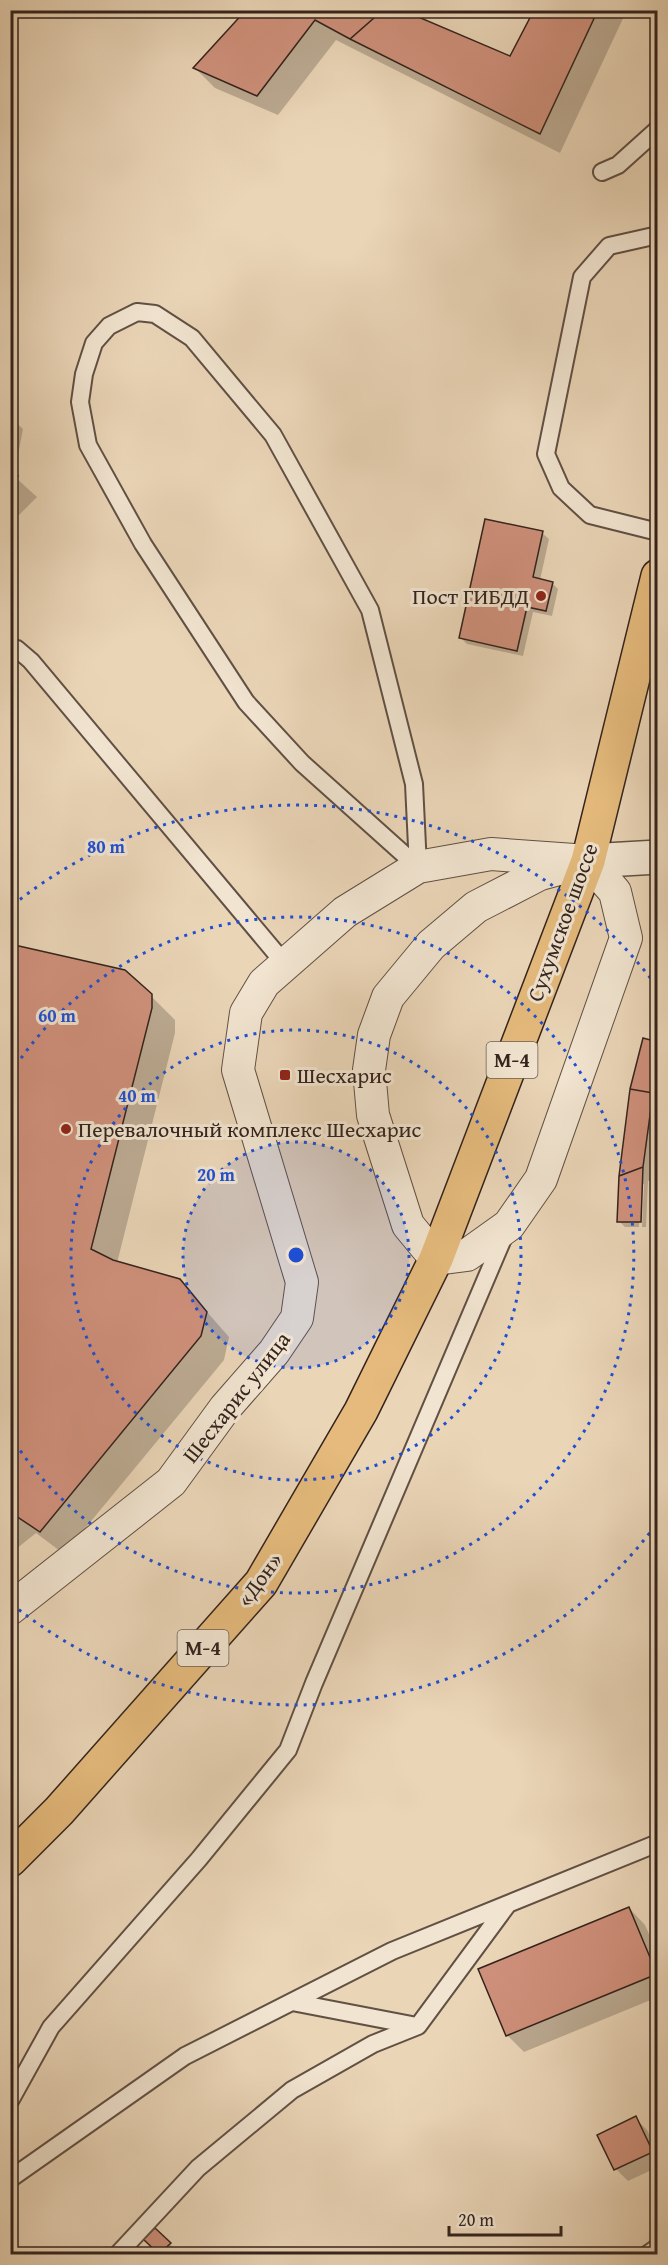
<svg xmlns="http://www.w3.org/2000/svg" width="668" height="2265" viewBox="0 0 668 2265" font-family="'Gentium Book Plus',serif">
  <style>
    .shadow { fill: #0003 }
    .building { fill: #cf907b; stroke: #33231d; stroke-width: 1.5 }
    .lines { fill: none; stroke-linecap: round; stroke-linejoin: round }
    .service-casing { stroke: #615044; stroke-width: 20 }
    .minor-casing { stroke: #615044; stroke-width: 34 }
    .tertiary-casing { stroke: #615044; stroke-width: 36 }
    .trunk-casing { stroke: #33231d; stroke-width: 36 }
    .service { stroke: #f1e4d0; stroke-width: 16 }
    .minor { stroke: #f1e4d0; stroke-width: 32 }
    .tertiary { stroke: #f1e4d0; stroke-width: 33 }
    .trunk { stroke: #e5ba7c; stroke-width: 33 }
    .ring { fill: none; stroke: #1d4ed8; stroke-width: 3; stroke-dasharray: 3 6 }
    .poi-dot { fill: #8f2418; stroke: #f1e4d0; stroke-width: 2 }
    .labels { text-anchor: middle; stroke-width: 6; stroke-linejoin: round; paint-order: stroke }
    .shield { fill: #f1e4d0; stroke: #6c5d53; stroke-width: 1.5 }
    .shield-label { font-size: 21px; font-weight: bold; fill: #33231d }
    .poi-label { font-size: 22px; fill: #33231d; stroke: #f1e4d0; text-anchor: start }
    .street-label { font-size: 22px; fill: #33231d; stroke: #f1e4d0 }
    .centre { fill: #1d4ed8; stroke: #f1e4d0; stroke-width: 3 }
    .ring-label { font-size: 18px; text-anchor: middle; font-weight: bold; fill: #1d4ed8; stroke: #f1e4d0; stroke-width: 6; stroke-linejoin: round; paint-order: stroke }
  </style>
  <rect width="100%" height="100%" fill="#ead5b7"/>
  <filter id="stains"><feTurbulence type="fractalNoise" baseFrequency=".00333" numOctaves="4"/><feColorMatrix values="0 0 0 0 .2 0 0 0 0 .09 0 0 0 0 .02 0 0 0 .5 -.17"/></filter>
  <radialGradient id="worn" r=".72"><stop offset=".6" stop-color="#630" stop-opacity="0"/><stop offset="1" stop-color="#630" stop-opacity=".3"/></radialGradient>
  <path class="shadow" d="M248 10H424L416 18 511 58 535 10H627L560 153 336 40 278 115 215 88 195 68Z
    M10 417 23 429 14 476 37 497 10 524Z
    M542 533 549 539 540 580 552 583 558 589 552 616 533 612 523 656 467 644 461 638Z
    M10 946 151 996 175 1020V1033L117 1263 179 1280 229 1337 224 1360 64 1554 36 1533 10 1554Z
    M658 1044V1095L651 1089V1093L658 1099 655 1179 648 1181 646 1227H642L644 1184H641L639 1227H625L619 1221Z
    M629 1908 645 1925 658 1954V1997L524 2052 507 2035Z
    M635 2118 647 2130 658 2151V2167L628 2181 616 2169 599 2135Z
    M155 2230 176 2250 171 2254H161L146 2239Z"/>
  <path class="building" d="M246 10H383L350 39 315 20 257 96 193 68Z
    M383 10H402L510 56 534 10H598L540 134 350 39Z
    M10 472 18 476 10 484Z
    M485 519 543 531 533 577 553 582 546 611 527 607 517 651 459 638Z
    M10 944 125 970 152 994V1008L91 1249 113 1260 180 1279 207 1312 201 1336 40 1532 10 1512Z
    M643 1038 658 1042V1075L653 1093 630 1089Z
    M630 1089 653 1093 643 1167 619 1176Z
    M643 1167 641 1222H617L619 1176Z
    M629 1907 657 1974 506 2036 478 1969Z
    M636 2116 653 2152 614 2170 597 2135Z
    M155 2228 171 2243 159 2254 143 2239Z"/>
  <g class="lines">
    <g class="service-casing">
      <path id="service" d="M602 172 618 165 658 129
        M658 235 609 246 582 277 546 454 561 488 590 515 658 532
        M137 312 155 314 192 338 273 435 370 610 414 784 418 867 302 763 246 702 143 544 88 445 80 402 84 374 94 343 109 326Z
        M10 648 17 649 31 661 285 964
        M292 2002 417 2026
        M10 2101 51 2027 199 1859 288 1750 314 1683 505 1234
        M10 2179 185 2056 392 1951 658 1843
        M118 2254 198 2168 292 2090 373 2044 418 2026 508 1904
        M648 2254 658 2247"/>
    </g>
    <g class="minor-casing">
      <path id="minor" d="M588 861 615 892 626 938 541 1179 509 1225 467 1255 436 1259 408 1225 373 1115 369 1070 374 1035 388 997 431 945 476 907 540 874Z
        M10 1609 171 1482 225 1408 274 1352 297 1318 302 1282 238 1070 246 1013 264 983 345 912 418 867 491 854 588 861"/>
    </g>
    <g class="tertiary-casing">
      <path id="tertiary" d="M588 861 658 857"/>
    </g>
    <g class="trunk-casing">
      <path id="trunk" d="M10 1860 59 1811 261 1583 361 1411 436 1259 588 861 658 576"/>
    </g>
    <use href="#service" class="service"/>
    <use href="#minor" class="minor"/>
    <use href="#tertiary" class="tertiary"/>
    <use href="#trunk" class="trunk"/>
  </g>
  <circle cx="296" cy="1255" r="113" fill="#1d4ed8" fill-opacity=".12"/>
  <g class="ring">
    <circle cx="296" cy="1255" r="113"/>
    <circle cx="296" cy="1255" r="225"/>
    <path d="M11 1073A338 338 0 1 1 11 1437"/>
    <path d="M655 1526A450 450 0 0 1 13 1605M13 905A450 450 0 0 1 655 984"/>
  </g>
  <g class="poi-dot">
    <circle cx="541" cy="596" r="6"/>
    <rect x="279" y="1069" width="12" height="12" rx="3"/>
    <circle cx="66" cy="1129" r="6"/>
  </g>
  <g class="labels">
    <g class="shield">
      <rect x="486.5" y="1042" width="51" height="36" rx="4.5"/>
      <rect x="177.5" y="1630" width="51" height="36" rx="4.5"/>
    </g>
    <g class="shield-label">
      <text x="512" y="1067">М-4</text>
      <text x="203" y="1655">М-4</text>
    </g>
    <g class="poi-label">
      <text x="529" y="604" text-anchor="end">Пост ГИБДД</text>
      <text x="297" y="1083">Шесхарис</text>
      <text x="78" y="1137">Перевалочный комплекс Шесхарис</text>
    </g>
    <g class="street-label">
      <text transform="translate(562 922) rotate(-70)" y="8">Сухумское шоссе</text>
      <text transform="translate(236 1397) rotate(-52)" y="8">Шесхарис улица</text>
      <text transform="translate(259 1579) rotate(-54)" y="8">«Дон»</text>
    </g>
  </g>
  <circle cx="296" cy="1255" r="9" class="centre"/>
  <g class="ring-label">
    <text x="106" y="853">80 m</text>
    <text x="57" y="1022">60 m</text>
    <text x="137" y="1102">40 m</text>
    <text x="216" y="1181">20 m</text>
  </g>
  <rect width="668" height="2265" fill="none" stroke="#ead5b7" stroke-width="36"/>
  <rect x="12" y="12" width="644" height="2241" fill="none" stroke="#33231d" stroke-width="3"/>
  <rect x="18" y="18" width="632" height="2229" fill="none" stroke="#33231d" stroke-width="1.5"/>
  <path d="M449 2226v9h112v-9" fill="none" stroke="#33231d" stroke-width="3"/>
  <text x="458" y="2226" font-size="18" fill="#33231d" stroke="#f1e4d0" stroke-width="4.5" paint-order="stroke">20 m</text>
  <rect width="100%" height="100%" filter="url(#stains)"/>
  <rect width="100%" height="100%" fill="url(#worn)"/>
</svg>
